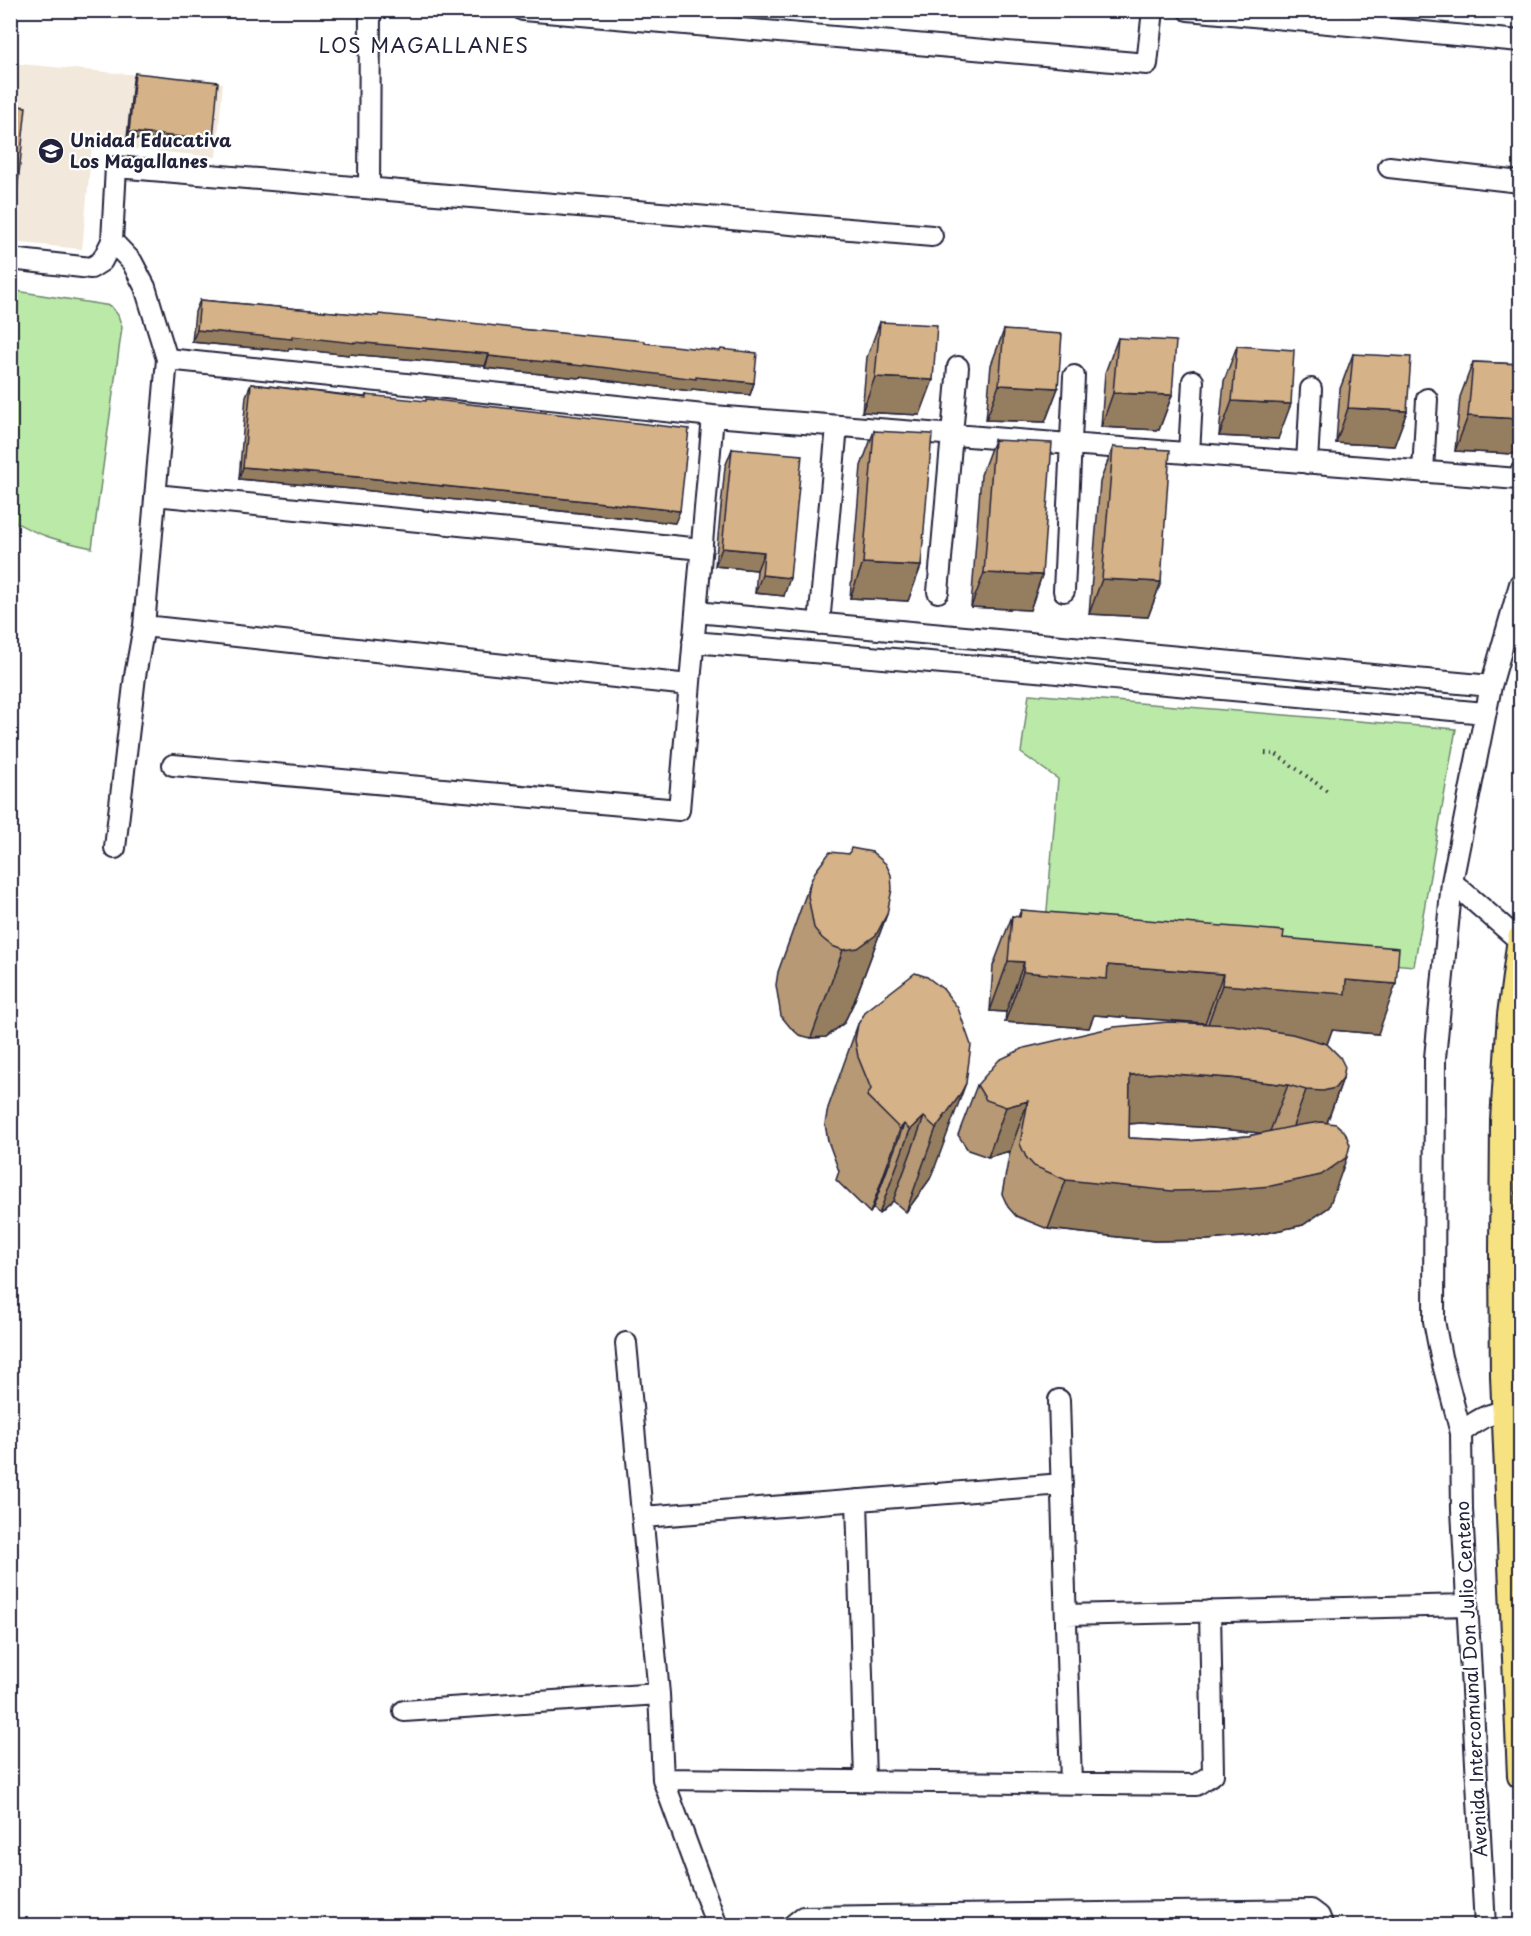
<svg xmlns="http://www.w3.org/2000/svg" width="1531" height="1936" viewBox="0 0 1531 1936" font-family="'Playpen Sans',sans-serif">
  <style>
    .built { fill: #f2e8db }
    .green { fill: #bbe9a7; stroke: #6e8671; stroke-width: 1.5 }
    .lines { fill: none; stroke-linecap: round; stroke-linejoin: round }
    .minor-casing { stroke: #22223b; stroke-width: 24 }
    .major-casing { stroke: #22223b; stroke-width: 28 }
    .path { stroke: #22223b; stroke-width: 4; stroke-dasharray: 1.5 4.5; stroke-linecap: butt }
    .minor { stroke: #fff; stroke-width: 20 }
    .major { stroke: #f7e281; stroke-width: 24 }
    .wall { fill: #b79974; stroke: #22223b; stroke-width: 1.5; fill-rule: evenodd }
    .shaded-wall { fill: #957d5e; stroke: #22223b; stroke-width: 1.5 }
    .building { fill: #d5b287; stroke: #22223b; stroke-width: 1.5 }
    .labels { text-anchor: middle; stroke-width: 4.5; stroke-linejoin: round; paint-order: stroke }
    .poi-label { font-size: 18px; font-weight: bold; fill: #22223b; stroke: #fff; text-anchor: start }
    .street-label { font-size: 18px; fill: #22223b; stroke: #fff }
    .neighbourhood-label { font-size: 20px; letter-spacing: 1.5px; fill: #22223b; stroke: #fff }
  </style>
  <rect width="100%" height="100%" fill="#fff"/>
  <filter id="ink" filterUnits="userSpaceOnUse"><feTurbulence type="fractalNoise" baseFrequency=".0167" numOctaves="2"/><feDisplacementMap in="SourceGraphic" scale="12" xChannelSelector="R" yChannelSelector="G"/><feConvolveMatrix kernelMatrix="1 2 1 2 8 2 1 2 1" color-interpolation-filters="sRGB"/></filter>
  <g filter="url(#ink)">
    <path class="built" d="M10 63 223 83 216 157 92 145 82 249 11 242Z"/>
    <path class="green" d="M10 290 111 306 118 315 122 327 92 548C64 542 34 535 11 519Z
      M1029 694 1456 729 1414 966 1045 934 1058 779 1021 753Z"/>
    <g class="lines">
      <g class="minor-casing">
        <path id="minor" d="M523 10 1147 64 1153 10
          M1188 10 1520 41
          M1389 167 1520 182
          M369 188 370 10
          M112 241 132 262 145 287 167 359 144 626 135 676 115 848
          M10 259 91 268 102 261 112 241 116 167 932 236
          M167 359 713 416 1518 479 1520 473
          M1189 454 1193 381
          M1307 463 1311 389
          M1423 472 1427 399
          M155 495 702 549
          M1064 591 1074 376
          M938 592 958 367
          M696 612 1491 686
          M819 624 837 426
          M144 626 689 685
          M693 642 1048 672 1133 681 1485 713
          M173 765 679 810 713 416
          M1452 882 1435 1058 1434 1321 1441 1357 1461 1433 1462 1510 1485 1926
          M1520 941 1452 882 1491 686 1520 584
          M626 1343 659 1694 663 1779 717 1926
          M1059 1400 1071 1783
          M1461 1433C1481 1416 1493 1411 1520 1411
          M857 1500 865 1780
          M643 1517 1062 1484
          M1066 1615 1467 1605
          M404 1711 659 1694
          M663 1779 1196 1785 1213 1774 1210 1611
          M792 1926 803 1917 1311 1910 1319 1916 1323 1926"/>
      </g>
      <g class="major-casing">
        <path id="major" d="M1520 938 1510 1015 1503 1120 1502 1254 1503 1376 1520 1776"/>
      </g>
      <path class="path" d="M1265 753 1276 754 1330 793"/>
      <use href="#minor" class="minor"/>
      <use href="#major" class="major"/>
    </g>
    <path class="wall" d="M135 73 213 140 210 146 127 138 133 80Z
      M200 300 529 330 645 343 754 383 750 395 692 389 691 391 580 377 579 378 485 368V366L350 354 349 355 289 348 288 351 192 342 195 312Z
      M880 322 920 415 862 412 867 357Z
      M1004 330 1058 388 1045 422 986 420 991 365Z
      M1118 338 1172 395 1159 430 1101 427 1105 373Z
      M1237 346 1278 439 1219 436 1224 381Z
      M1353 354 1407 411 1394 446 1336 443 1340 389Z
      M1473 362 1521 364V435L1514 454 1455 451 1460 397Z
      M251 384 365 397 366 395 675 523 353 489 239 479 246 396Z
      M874 431 921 566 908 601 850 598 861 466Z
      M994 440 1042 575 1030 610 971 607 981 475Z
      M1113 447 1161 582 1148 617 1089 614 1100 482Z
      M732 449 784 596 755 593 757 570 715 566 725 467Z
      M810 883 887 914 854 1002 844 1023 826 1037 811 1038 799 1035 790 1027 781 1016 776 985 778 972Z
      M1021 910 1283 938 1378 1034 1332 1030 1327 1044 1343 1078 1327 1123 1329 1207 1303 1225 1253 1236 1207 1240 1154 1241 1048 1229 1016 1216 1008 1207 1002 1194 1010 1151 988 1157 968 1150 958 1135 977 1085 1205 1023 1094 1015 1089 1028 1005 1022 1006 1012 990 1011 993 966 1012 916 1018 917ZM1141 1123 1213 1128 1261 1133 1248 1136 1188 1141 1129 1138V1124Z
      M943 989 935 1167 930 1179 906 1212 893 1201 879 1214 873 1208 870 1213 836 1180 839 1171 828 1141 825 1124 828 1108 858 1024Z"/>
    <path class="shaded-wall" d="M129 132 213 140 210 146 127 138Z
      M10 211 15 212 10 226Z
      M197 330 292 336 489 354 485 366 350 354 349 355 289 348 288 351 192 342Z
      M489 356 584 365 754 383 750 395 692 389 691 391 580 377 579 378 485 368Z
      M875 377 933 380 920 415 862 412Z
      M999 385 1058 388 1045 422 986 420Z
      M1113 393 1172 395 1159 430 1101 427Z
      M1232 401 1291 404 1278 439 1219 436Z
      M1348 408 1407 411 1394 446 1336 443Z
      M1468 416 1521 419V435L1514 454 1455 451Z
      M243 467 358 477 680 511 675 523 353 489 239 479Z
      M722 548 764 552 757 570 715 566Z
      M863 563 921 566 908 601 850 598Z
      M984 573 1042 575 1030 610 971 607Z
      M762 575 790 578 784 596 755 593Z
      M1102 579 1161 582 1148 617 1089 614Z
      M887 914 854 1002 844 1023 826 1037 811 1038 843 950Z
      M1008 961 1024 962 1006 1012 990 1011Z
      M1108 965 1223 974 1205 1023 1094 1015 1089 1028 1005 1022 1023 972Z
      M1346 980 1396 984 1378 1034 1332 1030 1327 1044 1204 1035 1222 985Z
      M1159 1073 1231 1078 1288 1085 1269 1134 1213 1128 1141 1123 1112 1125 1130 1075Z
      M1343 1078 1325 1128 1288 1140 1306 1090Z
      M966 1083 935 1167 930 1179 906 1212 936 1128Z
      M1028 1101 1010 1151 988 1157 1006 1107Z
      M924 1117 893 1201 879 1214 910 1130Z
      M904 1124 873 1208 870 1213 900 1129Z
      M1347 1157 1329 1207 1303 1225 1253 1236 1207 1240 1154 1241 1048 1229 1066 1180Z"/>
    <path class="building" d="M135 73 218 82 213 140 129 132Z
      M10 105 26 107 15 212 10 211Z
      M200 300 378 316 379 314 438 320V319L529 330 645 341V343L720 351 721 349 757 353 754 383 696 377V379L584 365 583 366 489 356V354L354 342V343L292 336V339L197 330Z
      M880 322 937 325 933 380 875 377Z
      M1004 330 1062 334 1058 388 999 385Z
      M1118 338 1176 341 1172 395 1113 393Z
      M1237 346 1294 350 1291 404 1232 401Z
      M1353 354 1411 357 1407 411 1348 408Z
      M1473 362 1521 364V419L1468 416Z
      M251 384 366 398V395L426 401V399L689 429 680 511 358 477 243 467Z
      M874 431 932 434 921 566 863 563Z
      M994 440 1052 443 1042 575 984 573Z
      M1113 447 1170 450 1161 582 1102 579Z
      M732 449 802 455 790 578 762 575 764 552 722 548Z
      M851 848 872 852 886 864 891 875 892 889 887 914 876 935 858 948 843 950 832 946 822 938 814 928 808 896 810 883 815 872 830 852 849 854Z
      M1021 910 1284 931 1283 938 1399 948 1396 984 1346 980 1345 994 1222 985 1223 974 1108 965 1107 979 1023 972 1024 962 1008 961 1012 916 1020 917Z
      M915 973 927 977 943 989 958 1008 971 1045 966 1083 960 1095 936 1128 924 1117 910 1130 904 1124 900 1129 867 1096 871 1089 858 1057 855 1040 858 1024 866 1011Z
      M1168 1022 1232 1025 1292 1034 1327 1044 1340 1057 1345 1067 1343 1078 1335 1088 1323 1091 1306 1090 1288 1085 1231 1078 1159 1073 1130 1075 1129 1138 1188 1141 1248 1136 1300 1125 1321 1122 1336 1124 1345 1132 1350 1145 1347 1157 1321 1175 1271 1186 1225 1190 1172 1191 1066 1180 1034 1166 1026 1157 1020 1144 1028 1101 1006 1107 986 1100 977 1085 999 1060 1024 1048 1114 1027Z"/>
  </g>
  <defs>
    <g id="school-disc" transform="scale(1.35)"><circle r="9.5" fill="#22223b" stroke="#fff"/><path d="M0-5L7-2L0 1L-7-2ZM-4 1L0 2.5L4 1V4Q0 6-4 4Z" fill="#fff"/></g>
  </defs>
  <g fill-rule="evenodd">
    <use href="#school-disc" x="51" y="151"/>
  </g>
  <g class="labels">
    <g class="poi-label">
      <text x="70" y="147">Unidad Educativa<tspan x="70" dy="21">Los Magallanes</tspan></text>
    </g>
    <g class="street-label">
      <text transform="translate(1472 1679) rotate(-93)" y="6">Avenida Intercomunal Don Julio Centeno</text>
    </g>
    <g class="neighbourhood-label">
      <text x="424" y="53">LOS MAGALLANES</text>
    </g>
  </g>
  <rect width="1531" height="1936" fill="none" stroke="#fff" stroke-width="36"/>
  <rect x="18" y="18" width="1495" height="1900" fill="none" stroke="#22223b" stroke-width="2" filter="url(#ink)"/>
</svg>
